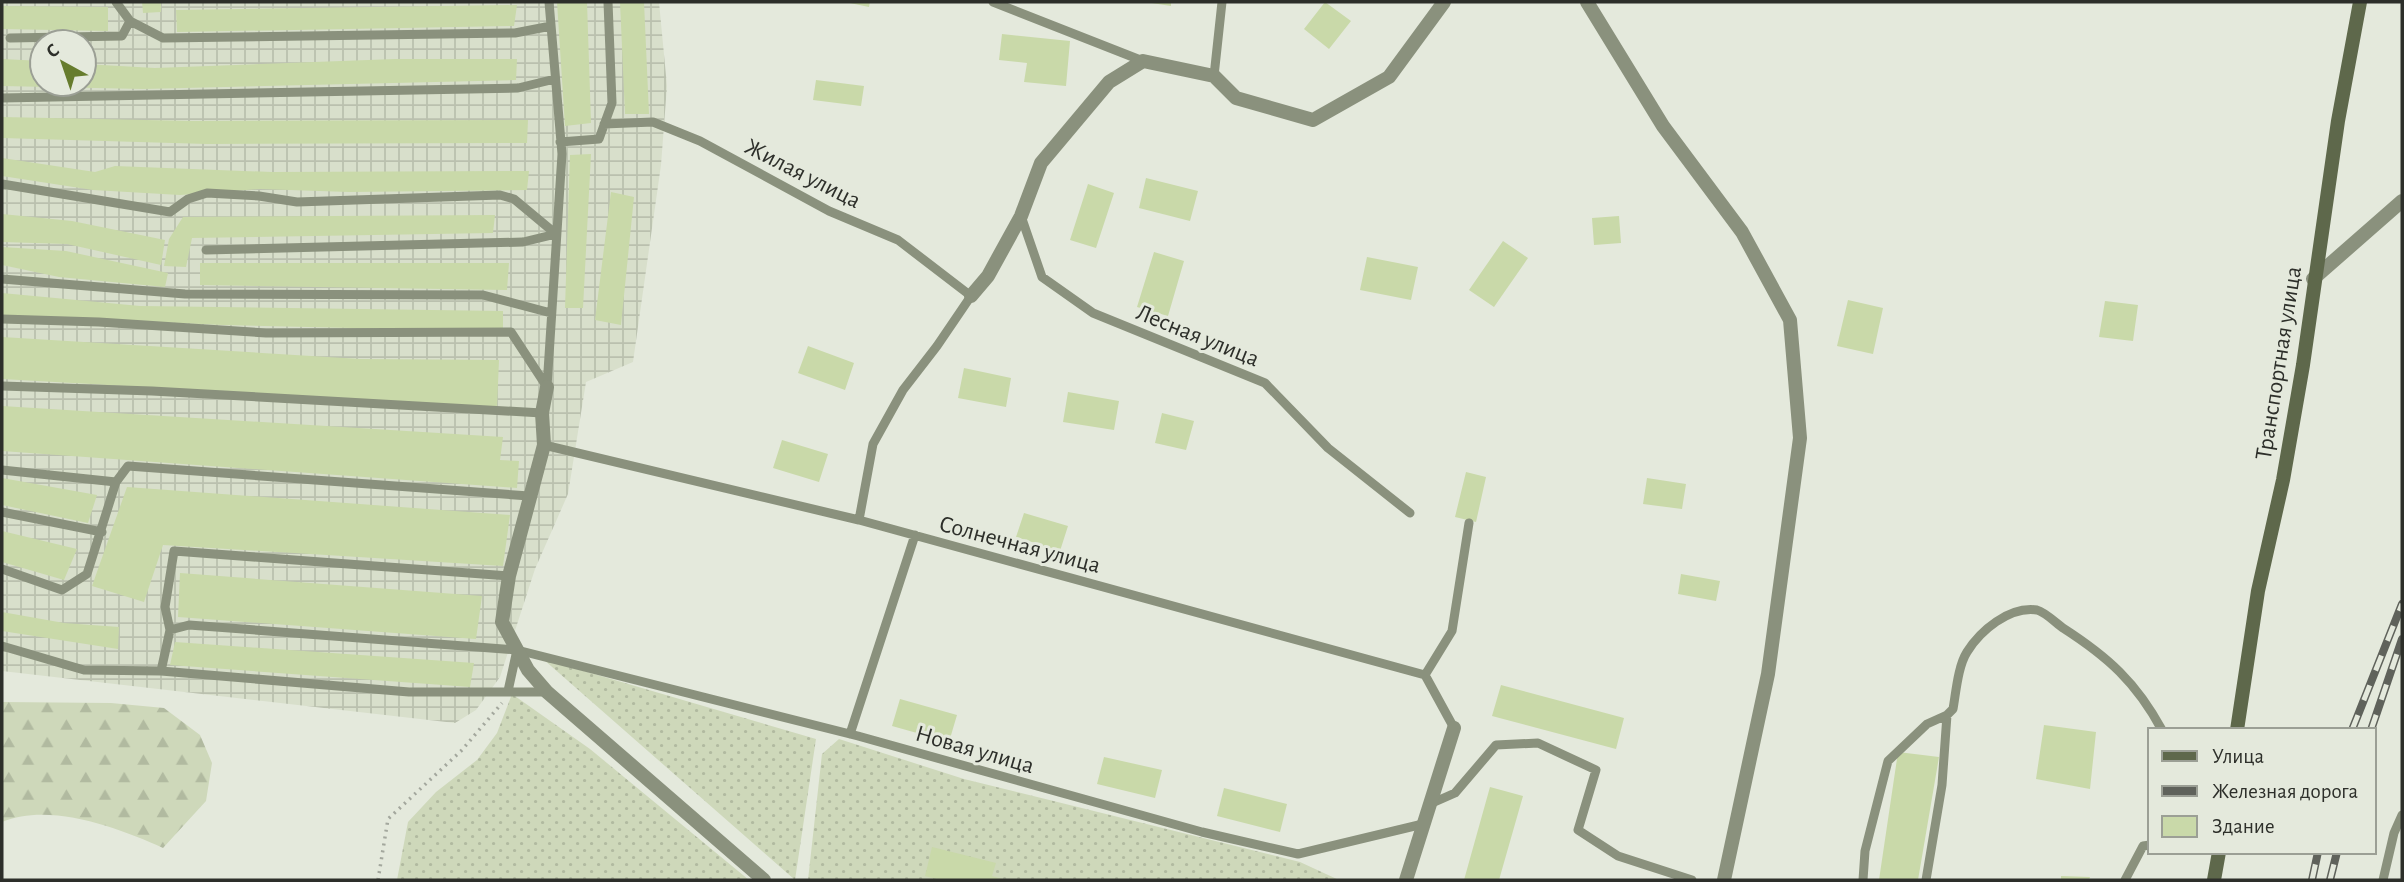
<svg xmlns="http://www.w3.org/2000/svg" width="2404" height="882" viewBox="0 0 2404 882" font-family="'Alegreya Sans',sans-serif">
  <style>
    .industrial { fill: url(#industrial-grid); fill-rule: evenodd }
    .grass { fill: url(#grass-dots) }
    .forest { fill: url(#forest-firs) }
    .building { fill: #c9d9a9 }
    .lines { fill: none; stroke-linecap: round; stroke-linejoin: round }
    .path { stroke: #a3a79d; stroke-width: 3.5; stroke-dasharray: 2 5; stroke-linecap: butt }
    .lane { stroke: #8a917d; stroke-width: 9 }
    .street { stroke: #8a917d; stroke-width: 14 }
    .secondary { stroke: #5e684b; stroke-width: 14 }
    .rail-casing { stroke: #5f625b; stroke-width: 8 }
    .rail { stroke: #e4e9dc; stroke-width: 5; stroke-dasharray: 16; stroke-linecap: butt }
    .labels { text-anchor: middle; stroke-width: 6; stroke-linejoin: round; paint-order: stroke }
    .street-label { font-size: 24px; fill: #2d2f2a; stroke: #e4e9dc }
  </style>
  <defs>
    <pattern id="industrial-grid" width="8" height="8" patternUnits="userSpaceOnUse" patternTransform="scale(1.75)"><rect width="8" height="8" fill="#d8dfcb"/><path d="M0 4h8M4 0v8" fill="none" stroke="#bac0ae"/></pattern>
    <pattern id="grass-dots" width="8" height="8" patternUnits="userSpaceOnUse" patternTransform="scale(1.75)"><rect width="8" height="8" fill="#ced8ba"/><path d="M2 2h.1M6 6h.1" fill="none" stroke="#b1baa0" stroke-width="1.8" stroke-linecap="round"/></pattern>
    <pattern id="forest-firs" width="22" height="20" patternUnits="userSpaceOnUse" patternTransform="scale(1.75)"><rect width="22" height="20" fill="#ced8ba"/><path d="M5 1l3.5 6h-7zM16 11l3.5 6h-7z" fill="#b1baa0"/></pattern>
  </defs>
  <rect width="100%" height="100%" fill="#e4e9dc"/>
  <path class="industrial" d="M2 2H659L667 86 661 165 633 362 586 382 568 494 535 569 500 677 476 710 455 723 2 671ZM42 42H84V84H42Z"/>
  <path class="grass" d="M543 659 816 739 795 880Z
    M512 694 590 749 749 880H397L408 822 436 792 477 760 497 733Z
    M839 739 964 779 1300 862 1339 880H808L822 754Z"/>
  <path class="forest" d="M2 702 111 703 164 708 200 735 212 763 206 801 163 848C119 828 50 802 2 822Z"/>
  <path class="building" d="M142 2H161V12L143 13Z
    M557 2H587L591 123 565 126Z
    M620 2H644L649 114H625Z
    M845 2H870L869 7Z
    M1145 2H1171V6Z
    M1325 2 1351 21 1329 49 1304 29Z
    M517 5 514 26 177 32 176 10Z
    M2 6 108 7V31L2 29Z
    M1002 34 1070 41 1066 86 1024 82 1027 63 999 60Z
    M2 59 42 61V84H84V64L155 68 395 59H517L516 80 143 89 2 86Z
    M816 80 864 86 861 106 813 100Z
    M2 117 192 121 528 120 527 143 207 144 2 138Z
    M591 154 583 308H565L570 155Z
    M2 158 95 172 115 166 272 172 529 171 527 190 349 192 260 189 180 195 93 190 2 176Z
    M1146 178 1198 191 1190 221 1139 208Z
    M1088 184 1114 193 1096 248 1070 240Z
    M611 192 634 197 621 325 595 320Z
    M2 214 72 221 165 240 161 265 67 244 2 242Z
    M495 215 493 233 192 238 186 267 164 266 169 239 183 217Z
    M1619 216 1621 243 1594 245 1592 218Z
    M1503 241 1528 258 1494 307 1469 290Z
    M2 247 66 251 168 273 165 287 59 277 2 265Z
    M1154 252 1184 261 1168 316 1137 307Z
    M1367 257 1418 267 1411 300 1360 290Z
    M200 263H509L507 290 200 285Z
    M2 293 140 306 503 311V328L396 329 223 325 2 315Z
    M1848 300 1883 308 1873 354 1837 346Z
    M2105 301 2138 305 2133 341 2099 337Z
    M2 337 360 359 499 360 497 407 2 379Z
    M808 346 854 363 845 390 798 373Z
    M964 368 1011 378 1006 407 958 398Z
    M1068 392 1119 401 1114 430 1063 422Z
    M2 406 503 437 500 460 519 461 517 488 2 451Z
    M1162 413 1194 421 1186 450 1155 443Z
    M782 440 828 454 819 482 773 468Z
    M1466 472 1486 477 1476 522 1455 517Z
    M2 478 97 495 88 523 2 505Z
    M1647 478 1686 484 1682 509 1643 504Z
    M127 487 510 515 503 566 163 545 144 602 92 586Z
    M1024 513 1068 526 1060 551 1016 537Z
    M2 531 77 549 64 580 2 562Z
    M180 573 482 596 476 639 178 617Z
    M1681 574 1720 581 1716 601 1678 594Z
    M2 612 64 623 119 627 118 649 2 631Z
    M175 642 474 663 470 687 170 665Z
    M1501 685 1624 718 1616 749 1492 716Z
    M900 699 957 715 949 742 892 726Z
    M2044 725 2096 732 2090 789 2036 779Z
    M1898 752 1939 757 1918 880H1879Z
    M1104 757 1162 770 1155 798 1097 784Z
    M1490 787 1523 796 1499 880H1464Z
    M1224 788 1287 804 1280 832 1217 816Z
    M932 847 996 863 992 876 1005 880H940L925 876Z
    M2061 876 2090 877 2089 880H2061Z"/>
  <g class="lines">
    <path class="path" d="M378 880 388 819 462 750 502 703"/>
    <path class="lane" d="M116 2 130 21
      M993 2 1143 61
      M10 38 122 36 130 21 163 38 515 33 551 26
      M1214 76 1222 2
      M2 98 518 88 555 79
      M604 124 653 122 700 141 829 211 898 240 971 296 937 346 903 390 873 444 859 520
      M560 142 599 139 612 103 608 2
      M2 184 170 212 188 199 207 193 259 196 297 202 500 195 514 199 556 234
      M1021 216 1042 277 1093 313 1265 383 1328 448 1410 513
      M206 250 523 242 556 234
      M2 279 185 294 483 295 551 313
      M2 319 99 322 266 333 511 332 547 387
      M2 386 152 391 542 413
      M547 387 562 154 549 2
      M544 445 859 520 1425 675 1454 728
      M2 470 116 482
      M2 512 102 532
      M2 569 62 590 87 574 116 482 128 466 529 496
      M170 630 189 625 517 650 858 736 1202 832 1298 854 1423 824
      M2 646 84 670 161 671 409 692H547
      M161 671 170 630 165 607 174 551 509 576
      M1425 675 1452 631 1469 523
      M508 691 517 650
      M850 734 915 535
      M1430 804 1455 793 1496 745 1538 743 1596 770 1578 830 1618 856 1692 880
      M1863 880 1865 851 1888 761 1927 724 1947 715 1953 709C1956 692 1958 666 1967 652 1980 631 2009 606 2037 610 2045 612 2056 623 2063 628 2108 657 2136 682 2162 730
      M1926 880 1942 785 1947 715
      M2125 880 2143 846 2150 845
      M2383 880 2394 833 2402 815"/>
    <path class="street" d="M1587 2 1663 126 1742 232 1790 320 1800 438 1768 674 1724 880
      M2313 279 2402 201
      M971 296 988 276 1021 216 1041 163 1109 82 1143 61 1214 76 1236 98 1313 120 1389 77 1444 2
      M547 387 542 413 544 445 509 576 502 622 528 670 547 692 764 880
      M1406 880 1454 728"/>
    <path class="secondary" d="M2237 730 2258 591 2283 480 2303 365 2338 121 2360 2
      M2214 880 2219 852"/>
    <g class="rail-casing">
      <path id="rail" d="M2352 730 2402 604
        M2371 730 2402 639
        M2312 880 2318 852
        M2330 880 2337 852"/>
    </g>
    <use href="#rail" class="rail"/>
  </g>
  <g class="labels">
    <g class="street-label">
      <text transform="translate(803 173) rotate(27)" y="8">Жилая улица</text>
      <text transform="translate(1198 335) rotate(22)" y="8">Лесная улица</text>
      <text transform="translate(2278 363) rotate(-81)" y="8">Транспортная улица</text>
      <text transform="translate(1020 544) rotate(15)" y="8">Солнечная улица</text>
      <text transform="translate(975 749) rotate(16)" y="8">Новая улица</text>
    </g>
  </g>
  <rect width="2404" height="882" fill="none" stroke="#2d2f2a" stroke-width="7"/>
  <rect x="2148" y="728" width="228" height="126" fill="#e4e9dc" stroke="#9b9f95" stroke-width="2"/>
  <rect x="2162" y="751" width="35" height="10" fill="#5e684b" stroke="#9b9f95" stroke-width="2"/>
  <text x="2212" y="763" font-size="21" fill="#2d2f2a">Улица</text>
  <rect x="2162" y="786" width="35" height="10" fill="#5f625b" stroke="#9b9f95" stroke-width="2"/>
  <text x="2212" y="798" font-size="21" fill="#2d2f2a">Железная дорога</text>
  <rect x="2162" y="816" width="35" height="21" fill="#c9d9a9" stroke="#9b9f95" stroke-width="2"/>
  <text x="2212" y="833" font-size="21" fill="#2d2f2a">Здание</text>
  <g transform="translate(63 63) rotate(320)"><circle r="33" fill="#e4e9dc" stroke="#9b9f95" stroke-width="2"/>
  <path d="M0-5L12 26L0 18L-12 26Z" fill="#667c2d"/>
  <text y="-10" font-size="19" font-weight="bold" text-anchor="middle" fill="#2d2f2a">С</text>
  </g>
</svg>
